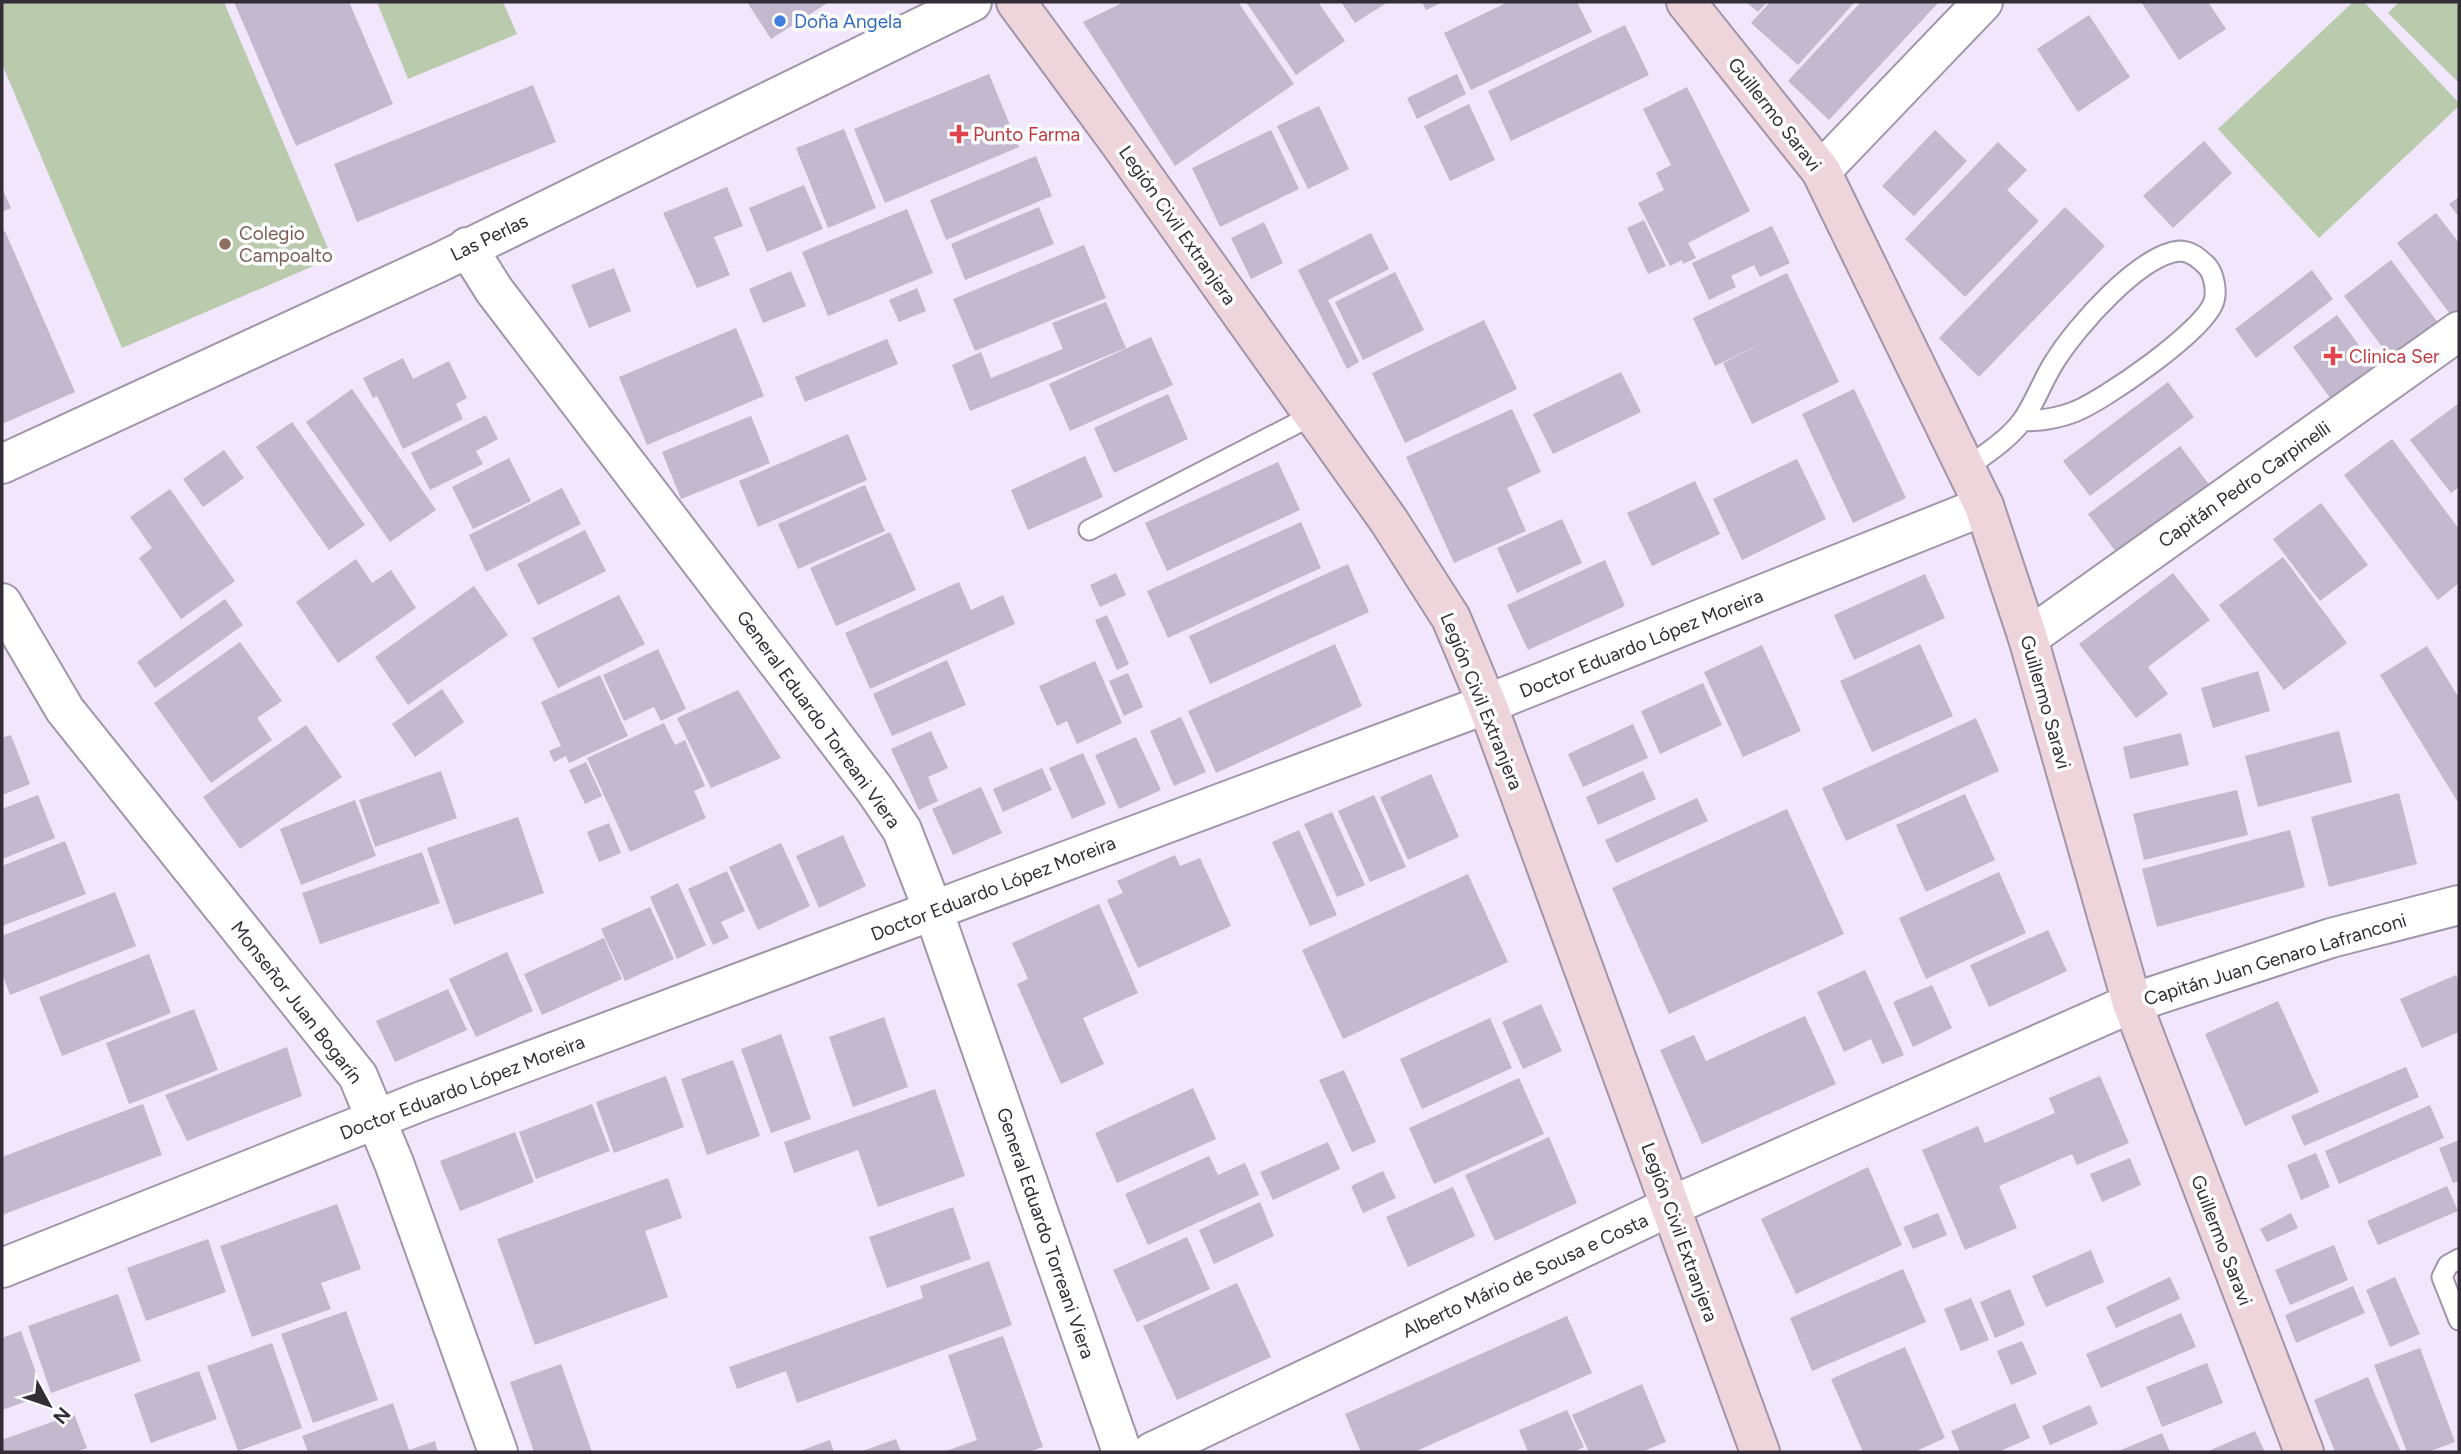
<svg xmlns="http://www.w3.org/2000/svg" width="2461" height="1454" viewBox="0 0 2461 1454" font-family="Figtree,sans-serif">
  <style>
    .green { fill: #b9caad }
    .building { fill: #c3b8cd }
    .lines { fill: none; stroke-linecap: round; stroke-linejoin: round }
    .lane-casing { stroke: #a095a9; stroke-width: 23 }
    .street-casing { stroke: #a095a9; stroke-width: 42 }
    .secondary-casing { stroke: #a095a9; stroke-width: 42 }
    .lane { stroke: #fff; stroke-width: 19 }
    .street { stroke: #fff; stroke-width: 38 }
    .secondary { stroke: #edd5db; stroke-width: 38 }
    .shop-dot { fill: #3f7fe0; stroke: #fff; stroke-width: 2.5 }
    .health-dot { fill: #e0444e; stroke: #fff; stroke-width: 2.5 }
    .education-dot { fill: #8d6e63; stroke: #fff; stroke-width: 2.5 }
    .labels { text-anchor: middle; stroke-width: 7; stroke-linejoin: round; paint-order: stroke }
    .shop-label { font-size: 19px; fill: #366cbe; stroke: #fff; text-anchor: start }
    .street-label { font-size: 19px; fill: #322d36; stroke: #fff }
    .health-label { font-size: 19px; fill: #be3a42; stroke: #fff; text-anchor: start }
    .education-label { font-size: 19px; fill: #785e54; stroke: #fff; text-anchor: start }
  </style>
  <rect width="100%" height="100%" fill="#f1e6fc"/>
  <path class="green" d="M2 2H224L332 258 122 348 2 64Z
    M377 2H503L517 34 408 79Z
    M2353 2H2364L2459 103V106L2319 238 2218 129Z
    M2399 2H2456L2459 5V83L2388 13Z"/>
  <path class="building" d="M234 2H349L393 104 296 146Z
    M747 2H829L771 39Z
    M1124 2H1238L1294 84 1175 166 1083 22Z
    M1246 2H1318L1345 41 1296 75Z
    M1341 2H1388L1355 23Z
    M1422 2H1443L1426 10Z
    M1508 2H1577L1592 32 1471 90 1444 33Z
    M1746 2H1767L1758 12Z
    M1770 2H1855L1798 65 1751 23Z
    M1861 2H1939L1829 120 1788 81Z
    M2141 2H2208L2226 29 2179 60Z
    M2089 15 2130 77 2078 112 2037 49Z
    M1625 25 1649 75 1511 141 1488 91Z
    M989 74 1019 147 885 203 854 129Z
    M1457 74 1466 94 1417 119 1407 98Z
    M533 85 556 142 357 222 334 164Z
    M1687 87 1750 211 1688 243 1696 258 1683 264 1682 260 1670 266 1638 203 1664 190 1656 173 1671 165 1643 109Z
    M1469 104 1495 160 1450 181 1424 126Z
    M1319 106 1349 169 1308 189 1277 126Z
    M844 129 876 208 828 228 796 148Z
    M1271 130 1299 189 1220 227 1192 168Z
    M1935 130 1967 161 1914 216 1882 186Z
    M2204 141 2232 173 2173 228 2143 196Z
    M1998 142 2027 170 2007 190 2039 221 1965 297 1905 239Z
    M1036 156 1052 196 946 240 930 200Z
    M804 185 823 229 767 252 749 208Z
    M727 187 743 226 714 237 730 275 697 288 663 213Z
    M2 188 11 208 2 212Z
    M2459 197V217L2449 204Z
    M1039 207 1054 244 965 280 951 244Z
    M2065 207 2105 246 1979 377 1939 338Z
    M907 209 933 273 828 316 802 252Z
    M2436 213 2459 243V314L2453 318 2397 243Z
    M1644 220 1666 266 1648 274 1627 228Z
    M1264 222 1283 263 1251 279 1231 238Z
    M1772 226 1790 263 1760 277 1754 265 1731 276 1736 287 1709 300 1692 263Z
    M5 231 75 392 2 424V232Z
    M1371 233 1389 269 1328 300 1359 362 1347 369 1298 270Z
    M1084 245 1106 298 975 351 953 299Z
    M2391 260 2439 324 2392 360 2344 296Z
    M614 268 631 311 589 328 571 285Z
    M2312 270 2333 299 2256 358 2235 329Z
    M791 271 806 306 763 323 749 289Z
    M1395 272 1424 330 1363 360 1335 302Z
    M1787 273 1839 382 1752 424 1723 363 1766 341 1715 366 1693 318Z
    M917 288 926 311 899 322 889 300Z
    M1106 302 1126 348 970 411 952 365 981 352 991 378 1063 349 1052 323Z
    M2337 315 2374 366 2330 398 2293 347Z
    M1484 320 1517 389 1405 443 1372 373Z
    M736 328 764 396 647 445 619 377Z
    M1151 337 1173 385 1070 431 1049 384Z
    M887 339 898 364 805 402 795 377Z
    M403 358 413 379 449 361 467 398 456 404 463 419 403 449 377 396 373 398 363 378Z
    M1621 372 1641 412 1553 454 1533 414Z
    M2168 382 2194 417 2090 496 2063 461Z
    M352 389 436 510 390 542 306 422Z
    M1854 389 1906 498 1853 523 1802 414Z
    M1168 394 1188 439 1114 473 1094 428Z
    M2459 403V487L2451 493 2410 440Z
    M1512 409 1541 472 1507 488 1526 531 1454 563 1406 457Z
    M486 415 498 439 476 451 483 464 430 490 411 453Z
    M751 416 770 463 681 499 662 452Z
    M292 422 365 525 329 550 256 447Z
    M848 434 867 480 758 527 739 481Z
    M2392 439 2459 529V583L2438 600 2344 475Z
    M2180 446 2211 487 2119 556 2088 514Z
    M224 450 244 478 203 507 183 479Z
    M1085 456 1103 497 1028 530 1011 490Z
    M509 458 531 501 473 529 452 487Z
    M1797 459 1826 519 1742 560 1713 499Z
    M1278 462 1300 510 1167 571 1145 523Z
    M1695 481 1720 534 1652 566 1627 513Z
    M865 485 885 531 798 569 778 524Z
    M562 488 581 524 486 572 469 535Z
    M170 489 235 581 181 619 139 558 152 548 130 517Z
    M2321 503 2368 565 2320 601 2273 539Z
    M1562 519 1582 563 1517 593 1497 548Z
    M1301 522 1321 568 1168 638 1147 591Z
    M585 530 606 571 538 605 517 564Z
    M890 532 916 590 836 626 810 568Z
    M2283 557 2347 643 2284 690 2219 605Z
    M356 559 372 583 391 570 416 608 338 663 296 602Z
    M1605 560 1625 606 1528 650 1507 605Z
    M1348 564 1369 612 1210 684 1189 636Z
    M1116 573 1126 595 1100 607 1090 585Z
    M2173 573 2210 620 2148 667 2168 694 2136 718 2079 644Z
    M1925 574 1945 618 1854 660 1834 615Z
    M959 582 971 610 1003 595 1015 624 870 689 845 633Z
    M474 586 508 635 408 705 375 657Z
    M619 595 645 644 558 688 532 638Z
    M225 599 243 625 155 688 137 662Z
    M1107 615 1129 664 1117 670 1095 620Z
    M240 642 282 701 257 718 272 740 211 783 154 703Z
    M1335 644 1362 706 1216 773 1188 711Z
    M1920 644 1953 716 1872 752 1840 681Z
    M1762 645 1801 731 1743 757 1704 672Z
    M2427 646 2459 698V804L2380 675Z
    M658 649 686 709 661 721 654 707 624 721 603 675Z
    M947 660 966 705 892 736 873 694Z
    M1095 661 1122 723 1077 744 1067 721 1057 726 1039 686Z
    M2258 671 2270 711 2213 728 2201 688Z
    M1128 673 1143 707 1124 716 1109 681Z
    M600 675 628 736 569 763 566 756 554 762 549 751 561 746 541 702Z
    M1703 683 1722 725 1660 754 1641 711Z
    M442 689 464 722 415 757 392 724Z
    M738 690 781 758 711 788 677 718Z
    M1181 717 1206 772 1174 786 1150 731Z
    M1976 718 1999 771 1846 841 1822 788Z
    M664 723 675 745 685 740 705 786 694 791 706 818 630 852 587 758Z
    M1633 724 1648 758 1583 787 1568 754Z
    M306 725 342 777 240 849 203 797Z
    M931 731 948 768 928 777 938 801 919 810 891 749Z
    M2339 731 2352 782 2258 807 2245 756Z
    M2181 733 2189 765 2130 779 2123 747Z
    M11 735 30 784 2 795V738Z
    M1136 737 1161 790 1119 809 1095 755Z
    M1083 753 1106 804 1072 819 1049 768Z
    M586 762 602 796 585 804 569 770Z
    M1042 768 1052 790 1003 812 993 789Z
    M441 771 457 818 375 847 359 800Z
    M1643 771 1656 799 1598 825 1586 797Z
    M1431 774 1459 837 1408 860 1380 797Z
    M981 787 1002 833 953 855 932 809Z
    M2237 790 2248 835 2144 860 2133 814Z
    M2399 793 2417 864 2329 887 2311 817Z
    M1965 794 1995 860 1926 892 1896 825Z
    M38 795 55 838 2 859V809Z
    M1374 795 1406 867 1370 882 1338 811Z
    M1697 798 1708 821 1616 863 1605 840Z
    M355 800 376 856 301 885 280 829Z
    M1787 809 1844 934 1669 1014 1612 888Z
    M1332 812 1365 885 1337 897 1304 824Z
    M518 817 544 893 454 925 427 848Z
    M609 823 621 853 599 862 587 832Z
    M1299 830 1337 915 1310 926 1272 842Z
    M2290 830 2305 887 2157 927 2142 869Z
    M843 835 866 886 819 908 796 856Z
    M65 841 86 894 2 926V866Z
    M781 843 810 906 758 930 729 867Z
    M422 852 440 903 320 944 302 893Z
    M1175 855 1180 866 1200 858 1231 926 1138 968 1107 900 1123 893 1117 881Z
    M727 871 745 911 721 922 729 938 713 945 688 889Z
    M1999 872 2026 933 1926 979 1899 918Z
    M1468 874 1508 962 1343 1039 1302 950Z
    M678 883 706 945 677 959 650 897Z
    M115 892 136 946 10 995 2 973V936Z
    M1099 904 1138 993 1083 1018 1104 1064 1061 1084 1017 984 1028 979 1012 943Z
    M650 907 674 959 625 981 601 929Z
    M2048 930 2067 971 1989 1007 1970 965Z
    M604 938 622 979 542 1015 524 974Z
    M507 952 533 1011 476 1037 449 979Z
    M149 954 171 1013 62 1056 39 997Z
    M1865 970 1904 1055 1882 1064 1871 1039 1844 1052 1817 992Z
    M2456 975 2459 983V1032L2422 1048 2400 999Z
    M1932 985 1952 1028 1913 1047 1893 1002Z
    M448 989 467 1030 395 1062 376 1021Z
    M2278 1001 2319 1092 2245 1126 2205 1034Z
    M1541 1004 1562 1051 1523 1069 1502 1022Z
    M194 1009 218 1070 129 1104 106 1043Z
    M1805 1016 1836 1084 1702 1144 1660 1050 1694 1035 1706 1061Z
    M884 1017 908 1087 853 1107 829 1037Z
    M1490 1018 1512 1068 1422 1109 1400 1059Z
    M781 1034 811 1119 771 1133 741 1049Z
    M287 1047 302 1096 187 1141 165 1095Z
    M733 1060 760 1136 707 1155 681 1079Z
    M2406 1067 2419 1097 2304 1146 2291 1116Z
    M1344 1070 1376 1142 1352 1152 1319 1080Z
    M666 1076 684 1127 614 1153 596 1102Z
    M2100 1076 2129 1143 2077 1165 2072 1154 1999 1186 2017 1228 1965 1250 1922 1150 1978 1126 1985 1143 2055 1113 2049 1098Z
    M1519 1078 1544 1134 1434 1184 1409 1128Z
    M1193 1088 1216 1139 1117 1183 1095 1133Z
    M935 1089 965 1176 878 1207 858 1150 794 1173 784 1142Z
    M143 1104 162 1155 2 1215V1157Z
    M592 1104 610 1151 536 1179 519 1132Z
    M2430 1105 2444 1138 2339 1184 2325 1151Z
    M515 1132 534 1182 460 1211 440 1161Z
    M1549 1137 1577 1203 1495 1241 1465 1175Z
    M2459 1140V1181L2453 1183 2439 1148Z
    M1328 1142 1340 1169 1273 1200 1260 1172Z
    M2316 1153 2330 1187 2301 1200 2287 1165Z
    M1209 1156 1218 1175 1245 1163 1259 1195 1148 1245 1125 1194Z
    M2130 1158 2141 1185 2102 1202 2090 1174Z
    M1868 1167 1902 1245 1796 1294 1761 1219Z
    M1383 1171 1396 1198 1363 1213 1351 1186Z
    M668 1178 682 1218 645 1231 668 1297 535 1345 497 1239Z
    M2447 1186 2458 1211 2378 1245 2367 1221Z
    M1453 1187 1475 1236 1408 1267 1386 1217Z
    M1260 1202 1274 1236 1214 1264 1199 1230Z
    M337 1204 361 1269 321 1283 331 1309 252 1337 220 1246Z
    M953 1207 971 1259 887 1288 869 1237Z
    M1938 1213 1947 1235 1913 1249 1903 1227Z
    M2291 1213 2298 1228 2267 1242 2260 1229Z
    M1187 1237 1210 1289 1137 1322 1113 1270Z
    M208 1239 226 1292 146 1321 127 1268Z
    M2334 1245 2348 1280 2290 1305 2275 1270Z
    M2091 1250 2104 1282 2046 1307 2032 1276Z
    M989 1261 1012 1325 797 1403 786 1371 737 1389 729 1367 923 1298 920 1286Z
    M1903 1269 1926 1322 1812 1371 1790 1318Z
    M2170 1277 2180 1299 2116 1328 2106 1307Z
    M2395 1277 2420 1334 2390 1347 2366 1290Z
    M1237 1283 1271 1357 1177 1400 1143 1326Z
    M2353 1286 2365 1313 2296 1343 2285 1315Z
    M2010 1289 2025 1325 1995 1338 1980 1302Z
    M118 1294 141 1361 51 1393 28 1326Z
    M1971 1298 1989 1340 1961 1351 1944 1309Z
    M346 1311 378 1400 313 1423 281 1334Z
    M2181 1313 2196 1347 2101 1388 2086 1354Z
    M1567 1316 1592 1373 1414 1452H1361L1345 1414Z
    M21 1331 44 1395 2 1410V1338Z
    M1003 1336 1043 1447 1027 1452H943L977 1440 948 1355Z
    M2022 1341 2037 1374 2011 1385 1997 1351Z
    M272 1343 302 1428 238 1451 207 1366Z
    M1905 1347 1945 1438 1914 1452H1863L1831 1379Z
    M2420 1348 2455 1442 2428 1452H2407L2374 1365Z
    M2207 1363 2223 1403 2162 1427 2146 1387Z
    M561 1364 592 1452H534L510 1382Z
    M199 1371 217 1419 151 1443 134 1394Z
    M2368 1377 2377 1399 2401 1452H2335L2314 1400Z
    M1642 1384 1666 1442 1641 1452H1589L1572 1415Z
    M393 1403 409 1450 435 1441 438 1452H308L302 1436Z
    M2015 1403 2030 1438 1998 1452H1960L1951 1431Z
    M2090 1405 2098 1424 2050 1445 2042 1426Z
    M1567 1410 1584 1447 1573 1452H1528L1519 1430Z
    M74 1414 87 1448 75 1452H3L2 1440Z
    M2255 1431 2265 1452H2206Z
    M2162 1433 2170 1452H2116Z
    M896 1439 901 1452H860Z
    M830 1440 834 1452H797Z"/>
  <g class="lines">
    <g class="lane-casing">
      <path id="lane" d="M1965 469C1984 455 2008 440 2022 421 2034 405 2043 379 2055 361 2076 327 2140 254 2180 251 2191 251 2200 259 2207 266 2214 274 2217 291 2214 301 2206 330 2103 401 2074 412 2056 419 2041 421 2022 421
        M1089 530 1313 415
        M2459 1259 2448 1265 2442 1277 2459 1320"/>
    </g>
    <g class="street-casing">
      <path id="street" d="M1821 171 1983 2
        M467 247 494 290 875 790 902 830 933 910 1122 1452
        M2 464 438 263 972 2
        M2 603 65 710 358 1076 394 1163 498 1452
        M2028 638 2459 331
        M2 1268 422 1101 1487 704 1984 506
        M1152 1452 1671 1206 2132 1003 2331 938 2459 905"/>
    </g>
    <g class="secondary-casing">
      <path id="secondary" d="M1016 2 1119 142 1389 521 1451 618 1487 704 1760 1452
        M1686 2 1821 171 1984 506 2028 638 2132 1003 2304 1452"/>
    </g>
    <use href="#lane" class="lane"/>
    <use href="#street" class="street"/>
    <use href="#secondary" class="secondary"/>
  </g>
  <circle class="shop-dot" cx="780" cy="21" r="7"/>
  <g class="health-dot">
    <path d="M955.5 123.5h7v7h7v7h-7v7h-7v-7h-7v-7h7z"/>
    <path d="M2329.5 345.5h7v7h7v7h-7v7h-7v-7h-7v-7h7z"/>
  </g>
  <circle class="education-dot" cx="225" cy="244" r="7"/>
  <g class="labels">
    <g class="shop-label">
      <text x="794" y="28">Doña Angela</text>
    </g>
    <g class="street-label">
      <text transform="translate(1775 114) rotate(52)" y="7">Guillermo Saravi</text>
      <text transform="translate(1178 225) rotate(55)" y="7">Legión Civil Extranjera</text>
      <text transform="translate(489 237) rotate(-26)" y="7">Las Perlas</text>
      <text transform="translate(2244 484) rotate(-35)" y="7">Capitán Pedro Carpinelli</text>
      <text transform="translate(1641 643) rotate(-22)" y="7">Doctor Eduardo López Moreira</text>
      <text transform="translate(1482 701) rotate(68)" y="7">Legión Civil Extranjera</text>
      <text transform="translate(2046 702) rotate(74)" y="7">Guillermo Saravi</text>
      <text transform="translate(819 719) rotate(54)" y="7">General Eduardo Torreani Viera</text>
      <text transform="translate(993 888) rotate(-21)" y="7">Doctor Eduardo López Moreira</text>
      <text transform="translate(2275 959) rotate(-17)" y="7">Capitán Juan Genaro Lafranconi</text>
      <text transform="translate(297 1002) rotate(52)" y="7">Monseñor Juan Bogarín</text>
      <text transform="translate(462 1087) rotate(-21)" y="7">Doctor Eduardo López Moreira</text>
      <text transform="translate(1680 1232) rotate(70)" y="7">Legión Civil Extranjera</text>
      <text transform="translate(1046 1233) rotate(71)" y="7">General Eduardo Torreani Viera</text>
      <text transform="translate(2222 1240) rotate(69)" y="7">Guillermo Saravi</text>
      <text transform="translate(1525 1275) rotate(-25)" y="7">Alberto Mário de Sousa e Costa</text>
    </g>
    <g class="health-label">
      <text x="973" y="141">Punto Farma</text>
      <text x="2349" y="363">Clinica Ser</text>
    </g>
    <g class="education-label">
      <text x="239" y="240">Colegio<tspan x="239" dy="22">Campoalto</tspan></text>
    </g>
  </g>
  <rect width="2461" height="1454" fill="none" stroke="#322d36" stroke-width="7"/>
  <g transform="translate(49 1405) rotate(130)" stroke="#ffffff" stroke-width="5" paint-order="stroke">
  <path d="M0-5L12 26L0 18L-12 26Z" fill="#322d36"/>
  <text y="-10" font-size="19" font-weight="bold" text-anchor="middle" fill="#322d36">N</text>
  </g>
</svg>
